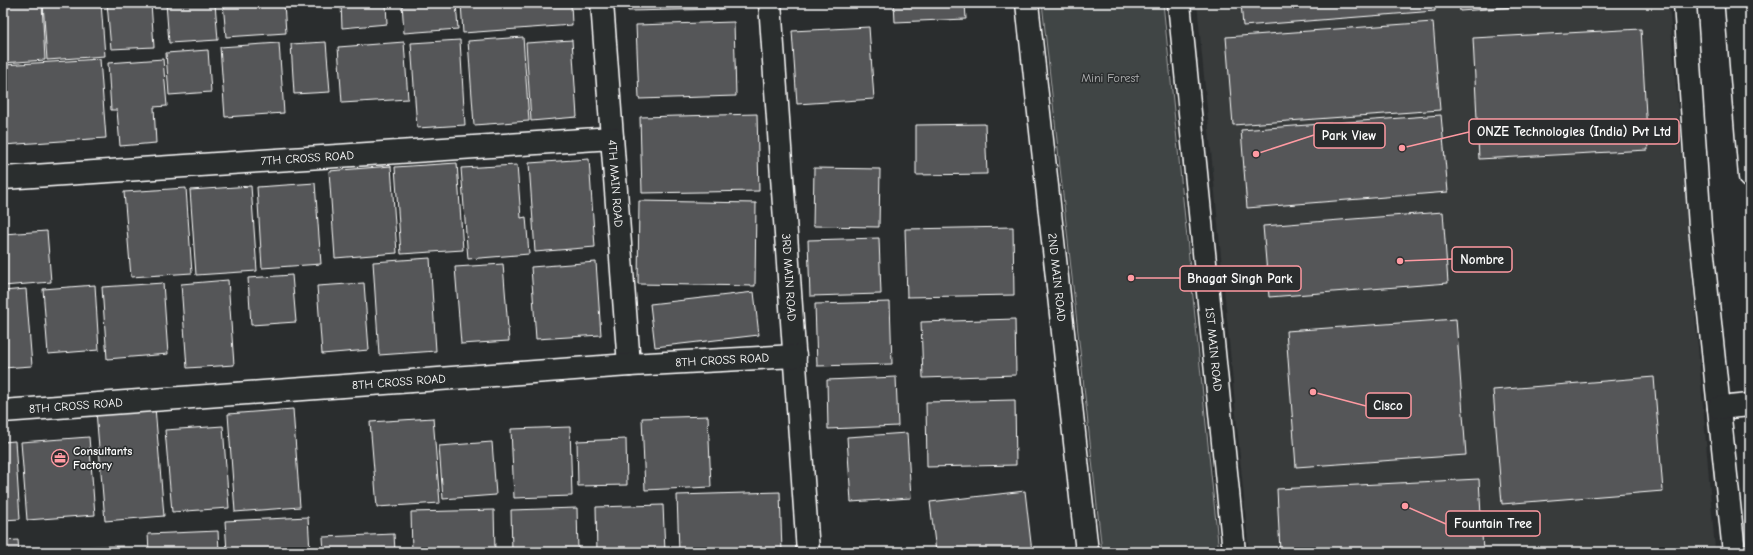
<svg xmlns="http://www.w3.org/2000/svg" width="1753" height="555" viewBox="0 0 1753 555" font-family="'Comic Neue',sans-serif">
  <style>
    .built { fill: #373a3b }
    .green { fill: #414445; stroke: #a0a2a2 }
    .building { fill: #555758; stroke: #fff }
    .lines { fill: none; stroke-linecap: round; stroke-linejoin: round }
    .minor-casing { stroke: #fff; stroke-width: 25 }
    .tertiary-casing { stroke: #fff; stroke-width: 25 }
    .trunk-casing { stroke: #fff; stroke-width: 25 }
    .minor { stroke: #2a2d2e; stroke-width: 22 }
    .tertiary { stroke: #2a2d2e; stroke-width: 22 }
    .trunk { stroke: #2a2d2e; stroke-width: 22 }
    .labels { text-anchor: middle; stroke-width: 3; stroke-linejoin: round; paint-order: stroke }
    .park-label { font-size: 12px; fill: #b3b4b5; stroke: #2a2d2e }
    .street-label { font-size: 12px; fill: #fff; stroke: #2a2d2e }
    .poi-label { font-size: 12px; font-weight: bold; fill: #fff; stroke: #2a2d2e; text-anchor: start }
    .leader { fill: none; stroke: #ff9aa2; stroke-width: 1.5 }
    .callout-dot { fill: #ff9aa2; stroke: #2a2d2e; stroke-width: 1.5 }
    .callout { fill: #2a2d2e; stroke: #ff9aa2; stroke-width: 1.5 }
    .callout-label { font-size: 13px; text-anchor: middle; font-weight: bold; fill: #fff }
  </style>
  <rect width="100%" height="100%" fill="#2a2d2e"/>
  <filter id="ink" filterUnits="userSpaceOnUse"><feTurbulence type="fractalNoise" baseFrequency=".025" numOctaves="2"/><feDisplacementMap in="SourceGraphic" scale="8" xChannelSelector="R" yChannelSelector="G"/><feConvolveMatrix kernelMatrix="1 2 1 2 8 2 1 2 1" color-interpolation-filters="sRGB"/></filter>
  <g filter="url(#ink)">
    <path class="built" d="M1197 3H1669L1715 549 1685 552H1249Z"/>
    <path class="green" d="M1042 3H1163L1219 552H1102Z"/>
    <path class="building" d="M3 3H42L45 60 3 63Z
      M43 3H101L105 56 47 60Z
      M107 3H151L154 47 111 49Z
      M166 3H215L218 40 169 43Z
      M223 3H284L286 33 226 37Z
      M341 3H386L387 24 342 28Z
      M402 3H456L458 29 404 33Z
      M461 3H571L572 25 463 33Z
      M628 3H724V9L628 11Z
      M894 3H965L966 19 895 22Z
      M1241 3H1435V11L1243 26Z
      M1459 3H1570L1460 11Z
      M734 22 736 96 639 99 636 25Z
      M1433 22 1440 110 1233 125 1226 37Z
      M869 27 874 99 797 104 792 31Z
      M1641 29 1648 150 1479 159 1473 38Z
      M523 37 529 121 474 125 468 41Z
      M460 40 465 125 417 128 411 43Z
      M572 40 577 117 531 121 526 43Z
      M326 42 330 92 294 94 291 44Z
      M404 42 408 99 342 103 338 47Z
      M279 43 284 113 225 117 220 47Z
      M208 50 211 92 169 95 166 53Z
      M100 59 106 138 3 145V65Z
      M163 59 167 106 154 107 156 143 120 146 117 110H111L108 63Z
      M757 114 759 191 642 193 640 117Z
      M1441 115 1448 192 1247 208 1241 130Z
      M985 124 987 174 916 175V125Z
      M589 159 595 247 535 252 529 163Z
      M457 163 463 250 401 254 395 167Z
      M517 165 521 218 526 217 529 254 468 259 461 168Z
      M391 166 397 253 335 258 329 171Z
      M814 168 880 169 879 227 813 226Z
      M315 183 321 264 262 268 257 187Z
      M251 186 257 271 196 275 190 190Z
      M186 188 192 273 131 277 124 192Z
      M639 201 756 203 755 286 638 284Z
      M1443 212 1448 283 1269 297 1263 226Z
      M1013 227 1014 295 907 297 905 229Z
      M47 231 51 282 3 286V234Z
      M879 238 881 294 810 296 808 240Z
      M430 258 436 351 379 355 373 262Z
      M596 262 601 335 536 339 531 267Z
      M503 264 509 341 461 344 455 267Z
      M292 275 296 322 251 325 248 278Z
      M228 280 234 365 187 368 181 284Z
      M163 283 168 354 107 359 102 287Z
      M364 283 369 350 322 354 317 286Z
      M95 285 99 350 48 354 43 289Z
      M26 289 32 366 3 368V291Z
      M754 292 759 335 655 347 650 304Z
      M890 302 892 364 817 366 815 304Z
      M1015 319 1016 375 923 378 921 322Z
      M1456 319 1466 455 1296 467 1286 331Z
      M896 377 898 426 828 429 827 380Z
      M1654 377 1663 491 1502 504 1493 390Z
      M1015 400 1016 465 927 467 926 402Z
      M155 407 164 516 105 521 96 411Z
      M293 409 300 507 235 512 228 414Z
      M708 416 711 487 645 490 642 418Z
      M433 418 440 503 377 507 370 422Z
      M223 426 229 508 172 512 165 430Z
      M570 427 572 496 514 498 511 429Z
      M907 433 911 498 851 502 847 437Z
      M89 437 95 515 27 520 21 442Z
      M626 439 627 485 578 486 577 441Z
      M15 441 20 519 3 520V442Z
      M492 442 496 495 443 499 439 446Z
      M1479 479 1483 552H1280L1277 489Z
      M1025 491 1032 552H936L930 502Z
      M780 492 782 552H679L677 495Z
      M663 505 665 552H597L596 507Z
      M577 508 578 552H512L511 510Z
      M494 510 495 552H412L411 512Z
      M308 517 310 552H227L225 521Z
      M218 531 219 552H149L148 534Z
      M394 534 395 552H324L323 537Z
      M18 540 19 552H3V541Z
      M123 546V552H53V547Z"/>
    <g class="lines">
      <g class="minor-casing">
        <g id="minor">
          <path id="s1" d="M602 3 629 365"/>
          <path id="s2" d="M770 3 808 552"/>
          <path id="s3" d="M1027 3 1087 552"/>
          <path id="s4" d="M1179 3 1234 552"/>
          <path id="s5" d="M3 178 612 138"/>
          <path id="s6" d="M3 411 629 365 795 356"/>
        </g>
      </g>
      <g class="tertiary-casing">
        <path id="tertiary" d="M1685 3 1700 227 1734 552"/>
      </g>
      <g class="trunk-casing">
        <path id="trunk" d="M1736 3 1750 177
          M1719 408 1750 405"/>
      </g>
      <use href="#minor" class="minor"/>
      <use href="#tertiary" class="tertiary"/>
      <use href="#trunk" class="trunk"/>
    </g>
  </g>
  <defs>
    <g id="office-ring" transform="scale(0.9)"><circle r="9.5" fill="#2a2d2e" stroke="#ff9aa2" stroke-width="1.5"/><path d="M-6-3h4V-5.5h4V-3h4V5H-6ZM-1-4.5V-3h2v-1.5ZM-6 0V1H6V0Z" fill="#ff9aa2"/></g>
  </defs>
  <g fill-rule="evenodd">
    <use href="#office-ring" x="60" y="458"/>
  </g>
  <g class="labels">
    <g class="park-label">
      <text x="1110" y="82">Mini Forest</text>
    </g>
    <g class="street-label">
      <text dy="4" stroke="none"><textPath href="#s5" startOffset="305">7TH CROSS ROAD</textPath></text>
      <text dy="4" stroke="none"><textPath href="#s1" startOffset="181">4TH MAIN ROAD</textPath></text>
      <text dy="4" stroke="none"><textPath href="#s2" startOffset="275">3RD MAIN ROAD</textPath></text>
      <text dy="4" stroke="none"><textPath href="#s3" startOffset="276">2ND MAIN ROAD</textPath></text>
      <text dy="4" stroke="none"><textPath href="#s4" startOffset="348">1ST MAIN ROAD</textPath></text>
      <text dy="4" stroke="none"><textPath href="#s6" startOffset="721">8TH CROSS ROAD</textPath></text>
      <text dy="4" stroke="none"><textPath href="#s6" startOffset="397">8TH CROSS ROAD</textPath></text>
      <text dy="4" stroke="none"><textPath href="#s6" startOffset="73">8TH CROSS ROAD</textPath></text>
    </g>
    <g class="poi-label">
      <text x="73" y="455">Consultants<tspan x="73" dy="14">Factory</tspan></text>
    </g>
  </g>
  <path class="leader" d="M1402 148L1469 132M1256 154L1314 135M1400 261L1452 259M1131 278L1180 278M1313 392L1366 406M1405 506L1446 524"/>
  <g class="callout-dot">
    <circle cx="1402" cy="148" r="4"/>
    <circle cx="1256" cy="154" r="4"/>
    <circle cx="1400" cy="261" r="4"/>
    <circle cx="1131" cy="278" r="4"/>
    <circle cx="1313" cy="392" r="4"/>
    <circle cx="1405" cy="506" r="4"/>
  </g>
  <g class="callout">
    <rect x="1469" y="119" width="210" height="25" rx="4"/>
    <rect x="1314" y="123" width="71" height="25" rx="4"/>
    <rect x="1452" y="247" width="60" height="25" rx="4"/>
    <rect x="1180" y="266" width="121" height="25" rx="4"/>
    <rect x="1366" y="393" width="45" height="25" rx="4"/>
    <rect x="1446" y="511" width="94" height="25" rx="4"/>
  </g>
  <g class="callout-label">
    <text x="1574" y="136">ONZE Technologies (India) Pvt Ltd</text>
    <text x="1349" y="140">Park View</text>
    <text x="1482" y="264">Nombre</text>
    <text x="1240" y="283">Bhagat Singh Park</text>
    <text x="1388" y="410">Cisco</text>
    <text x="1493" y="528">Fountain Tree</text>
  </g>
  <rect width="1753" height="555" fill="none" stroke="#2a2d2e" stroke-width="16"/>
  <rect x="8" y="8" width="1737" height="539" fill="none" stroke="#fff" stroke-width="1.5" filter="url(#ink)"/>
</svg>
